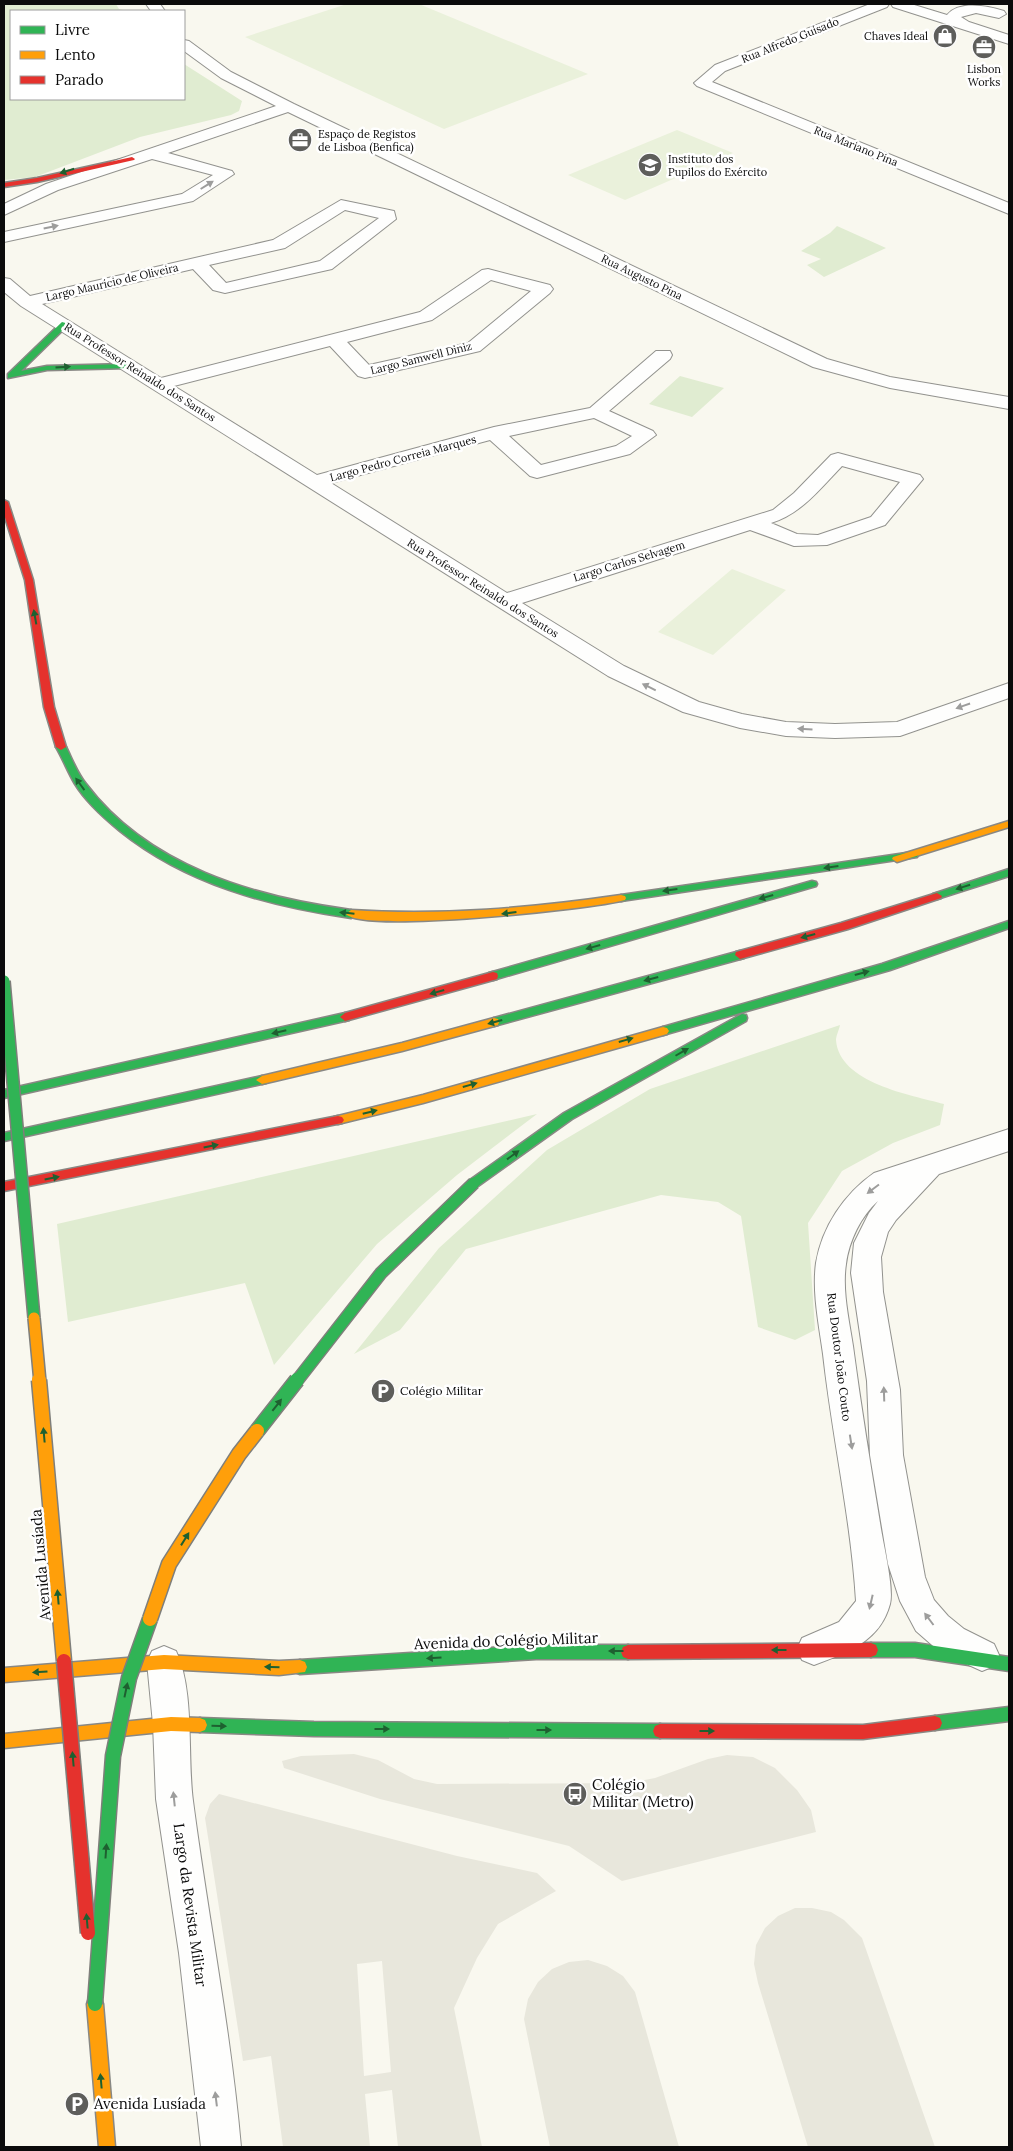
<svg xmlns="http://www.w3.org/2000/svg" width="1013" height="2151" viewBox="0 0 1013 2151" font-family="Lora,serif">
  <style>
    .green { fill: #e0ecd1 }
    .pitch { fill: #eaf1db }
    .plaza { fill: #e8e7dc; fill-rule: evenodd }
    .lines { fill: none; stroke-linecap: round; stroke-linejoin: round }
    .street-casing { stroke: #92928e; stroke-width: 2 }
    .fast-casing { stroke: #898884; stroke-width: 3 }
    .slow-casing { stroke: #898884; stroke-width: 3 }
    .jam-casing { stroke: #898884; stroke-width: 3 }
    .street { fill: #fefefd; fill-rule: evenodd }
    .fast { fill: #30b455; fill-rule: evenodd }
    .slow { fill: #ff9f0a; fill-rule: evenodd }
    .jam { fill: #e5322d; fill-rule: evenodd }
    .fast-bridge-far1-casing { stroke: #7f7f7b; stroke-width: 14; stroke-linecap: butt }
    .fast-bridge-casing { stroke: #7f7f7b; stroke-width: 17; stroke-linecap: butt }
    .slow-bridge-far1-casing { stroke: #7f7f7b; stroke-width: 14; stroke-linecap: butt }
    .slow-bridge-casing { stroke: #7f7f7b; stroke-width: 17; stroke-linecap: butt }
    .jam-bridge-casing { stroke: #7f7f7b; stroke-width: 17; stroke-linecap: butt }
    .fast-bridge-far1 { stroke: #30b455; stroke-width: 11 }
    .fast-bridge { stroke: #30b455; stroke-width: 14 }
    .slow-bridge-far1 { stroke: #ff9f0a; stroke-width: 11 }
    .slow-bridge { stroke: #ff9f0a; stroke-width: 14 }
    .jam-bridge { stroke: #e5322d; stroke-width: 14 }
    .oneway { fill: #1e6030 }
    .oneway2 { fill: #9d9d9c }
    .labels { text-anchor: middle; stroke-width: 5; stroke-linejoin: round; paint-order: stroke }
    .far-poi-label { font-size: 11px; fill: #0b0b0b; stroke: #fff; text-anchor: start }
    .far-street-label { font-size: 11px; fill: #0b0b0b; stroke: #fff }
    .street-label { font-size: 12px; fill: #0b0b0b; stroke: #fff }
    .poi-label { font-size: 12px; fill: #0b0b0b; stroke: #fff; text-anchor: start }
    .near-street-label { font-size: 15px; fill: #0b0b0b; stroke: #fff }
    .near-poi-label { font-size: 15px; fill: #0b0b0b; stroke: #fff; text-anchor: start }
  </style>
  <rect width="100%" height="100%" fill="#f9f8ef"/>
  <path class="green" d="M4 4H116L119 9 127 11H11V99H184V64L242 101 239 111 231 115 140 137 35 177 4 180Z
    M837 226 886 248 824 277 807 265 821 259 801 251 830 233Z
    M680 376 724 388 692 417 649 404Z
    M840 1025C839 1030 836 1036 836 1040 839 1083 911 1095 944 1104L940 1125 893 1143 842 1171 808 1223 815 1330 795 1340 758 1327 741 1216 718 1202 661 1195 466 1249 400 1330 354 1354 439 1248 547 1150 650 1089Z
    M537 1114 457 1175 377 1244 274 1365 245 1283 68 1322 57 1224Z"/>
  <path class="pitch" d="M347 4H419L588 74 444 129 245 37Z
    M677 130 733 153 625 200 568 175Z
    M732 569 786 590 713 655 658 632Z"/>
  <path class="plaza" d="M354 1754 378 1760 414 1779 437 1784 629 1783 655 1778 708 1759 727 1755 753 1757 775 1768 797 1790 811 1810 816 1832 622 1881 569 1846 380 1799 284 1768 282 1761 301 1756Z
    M219 1794 457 1856 537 1873 556 1891 498 1924 477 1958 454 2008 482 2147H398L392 2090 365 2094 370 2147H283L271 2056 243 2061 205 1818 210 1804ZM382 1961 391 2072 364 2076 357 1964Z
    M795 1908H812L831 1912 844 1920 862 1938 935 2147H808L758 1983 754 1964 756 1945 765 1928 778 1916Z
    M588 1960 607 1966 623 1976 635 1992 679 2147H550L524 2019 528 1999 538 1982 552 1969 569 1962Z"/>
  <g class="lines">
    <g class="street-casing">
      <path id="street" d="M146 4H160L165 11H151Z
        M870 4H889L887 7 725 71 712 82 1009 203V214L697 86 694 83 715 65Z
        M891 4H911L947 15C959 0 988 6 1004 11L1006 14 999 18 976 13 961 17 969 22 1009 35V44L893 7Z
        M184 40 189 41 231 72 294 104 827 359 890 377 1009 397V409L890 388 813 367 288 112 168 153 232 171 234 174 193 201 4 242V232L182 194 213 175 152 159 58 190 4 215V204L46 184 276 106 221 78 184 51Z
        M341 200 394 211 396 219 332 269 225 293 213 290 193 269 42 304 161 378 420 312 482 270 488 269 550 285 553 289 550 293 480 351 365 378 358 376 330 346 174 386 317 475 494 427 590 408 656 351H670L672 355 670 359 609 411 653 431 656 435 630 454 537 478 530 476 490 440 331 483 507 593 773 510 794 493 831 455 838 453 920 475 923 479 885 525 827 545 794 546 750 530 522 603 624 666 699 702 742 714 786 722 835 724 897 722 1009 683V698L900 736 835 738 786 736 740 728 683 712 608 676 21 306 4 292V278L10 279 30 296 273 240ZM345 210 379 218 320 261 226 283 209 265 285 248ZM491 280 531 291 468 343 369 365 347 342 432 320ZM594 418 632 436 616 446 541 465 509 436ZM842 466 900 482 871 517 818 535 797 534 771 523C801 514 821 488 842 466Z
        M1009 1129V1151L939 1174 896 1220 888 1232 881 1257 883 1292 900 1390 903 1455 925 1577 934 1600 948 1616 964 1629 994 1644 999 1655 994 1666 982 1671 940 1652 916 1631 900 1601 888 1564 870 1455 867 1381 851 1273 854 1243 869 1213 878 1201C861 1216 849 1241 846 1264 842 1290 849 1320 853 1346 861 1407 871 1468 881 1529 884 1547 894 1588 890 1604 880 1642 846 1653 814 1665L802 1660 797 1649 802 1638 839 1622 856 1601C851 1519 832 1436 823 1354 819 1325 812 1292 816 1263 822 1227 844 1194 874 1173Z
        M164 1646 176 1651C195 1691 187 1756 193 1801 208 1916 231 2031 241 2147H201L179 1953 156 1799 153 1724 147 1662 152 1651Z"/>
    </g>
    <g class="fast-casing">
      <path id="fast" d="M62 322 69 324 21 371 47 366 129 364 133 366 129 368 47 370 8 378V374Z
        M61 744 66 747C72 759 77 773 86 784 148 866 253 897 351 910L356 914 351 918C268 906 186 884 120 831 104 818 86 802 75 784 68 772 63 759 56 747Z
        M913 852 917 853 918 855 917 857 621 901 616 898 621 895Z
        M1009 869V876L937 899 932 896 933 894Z
        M812 881 816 882 817 884 816 886 493 980 488 976 489 973Z
        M1009 921V928L890 970 663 1035 657 1031 663 1027 882 964Z
        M740 951 744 952 745 955 744 958 494 1026 489 1022 494 1018Z
        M345 1013 349 1014 350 1017 349 1020 4 1098V1090Z
        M742 1014 746 1015 747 1018 746 1021 572 1119 478 1186H470L468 1183 470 1180 564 1113Z
        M262 1076 266 1077 268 1080 266 1083 4 1141V1133Z
        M871 1643H915L1009 1657V1671L915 1657H871L866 1655 864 1650 866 1645Z
        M536 1645H628L633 1647 635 1652 633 1657 628 1659H536L300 1674 295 1672 293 1667 295 1662 300 1660Z
        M1009 1707V1721L935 1730 930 1728 928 1723 930 1718 935 1716Z
        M200 1718 314 1722 660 1724 665 1726 667 1731 665 1736 660 1738 314 1736 200 1732 195 1730 193 1725 195 1720Z"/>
    </g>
    <g class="slow-casing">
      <path id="slow" d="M1009 821V827L897 862 892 859 893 857Z
        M621 895 625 896 626 898 625 900C592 909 362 933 346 914L351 910C442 916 531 908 621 895Z
        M494 1018 498 1019 499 1022 498 1025 402 1051 262 1084 256 1080 262 1076 402 1043Z
        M663 1027 667 1028 669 1031 667 1034 423 1103 338 1124 334 1123 332 1120 334 1117 338 1116 423 1095Z
        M164 1655 279 1661 300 1660 305 1662 307 1667 305 1672 279 1675 164 1669 4 1682V1668Z
        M171 1717 200 1718 205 1720 207 1725 205 1730 200 1732 171 1731 4 1748V1734Z
        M95 1996 101 1998 103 2004 115 2147H99L87 2004 89 1998Z"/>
    </g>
    <g class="jam-casing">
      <path id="jam" d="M132 157 135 159 134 160 37 182 4 187V183L37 178Z
        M4 500 8 502 33 580 54 707 66 747 61 750 56 747 44 707 25 580 4 514Z
        M937 893 942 896 941 898 848 929 740 959 735 955 736 952 841 923Z
        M493 972 497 973 498 976 497 979 345 1021 340 1017 345 1013Z
        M338 1116 342 1117 344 1120 342 1123 4 1191V1182Z
        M871 1643 876 1645 878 1650 876 1655 871 1657 628 1659 623 1657 621 1652 623 1647 628 1645Z
        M935 1716 940 1718 942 1723 940 1728 935 1730 863 1739 660 1738 655 1736 653 1731 655 1726 660 1724 863 1725Z"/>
    </g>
    <use href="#street" class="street"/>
    <use href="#fast" class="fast"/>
    <use href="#slow" class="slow"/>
    <use href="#jam" class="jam"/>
    <g class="fast-bridge-far1-casing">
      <path id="fast-bridge-far1" d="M4 981 34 1318
        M296 1382 381 1273 474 1183"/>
    </g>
    <g class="fast-bridge-casing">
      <path id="fast-bridge" d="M257 1431 297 1380
        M95 2004 113 1756 129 1678 150 1619"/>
    </g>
    <g class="slow-bridge-far1-casing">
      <path id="slow-bridge-far1" d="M34 1318 40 1382"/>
    </g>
    <g class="slow-bridge-casing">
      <path id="slow-bridge" d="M39 1380 64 1661
        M150 1619 169 1564 239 1454 257 1431"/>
    </g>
    <g class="jam-bridge-casing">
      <path id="jam-bridge" d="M64 1661 88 1933"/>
    </g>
    <use href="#fast-bridge-far1" class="fast-bridge-far1"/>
    <use href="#fast-bridge" class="fast-bridge"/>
    <use href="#slow-bridge-far1" class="slow-bridge-far1"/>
    <use href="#slow-bridge" class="slow-bridge"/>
    <use href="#jam-bridge" class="jam-bridge"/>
  </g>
  <defs><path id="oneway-solid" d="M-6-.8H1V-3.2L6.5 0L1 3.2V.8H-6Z" transform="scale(1.25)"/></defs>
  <g class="oneway">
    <use href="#oneway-solid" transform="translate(67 171) rotate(162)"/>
    <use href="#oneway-solid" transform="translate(63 367) rotate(-4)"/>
    <use href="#oneway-solid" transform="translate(35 617) rotate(-100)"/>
    <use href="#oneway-solid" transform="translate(80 784) rotate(-126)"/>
    <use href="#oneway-solid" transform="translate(831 867) rotate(172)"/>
    <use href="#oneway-solid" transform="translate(963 887) rotate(162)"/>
    <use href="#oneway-solid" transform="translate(670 890) rotate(172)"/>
    <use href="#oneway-solid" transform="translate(766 897) rotate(164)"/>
    <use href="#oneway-solid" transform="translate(347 913) rotate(-174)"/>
    <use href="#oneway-solid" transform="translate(509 913) rotate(173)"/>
    <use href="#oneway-solid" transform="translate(808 936) rotate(165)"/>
    <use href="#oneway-solid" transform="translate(593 947) rotate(164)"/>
    <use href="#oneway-solid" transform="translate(862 973) rotate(-15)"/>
    <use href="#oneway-solid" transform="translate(651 979) rotate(165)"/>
    <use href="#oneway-solid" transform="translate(437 992) rotate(164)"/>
    <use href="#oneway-solid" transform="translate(495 1022) rotate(165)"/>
    <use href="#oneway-solid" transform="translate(279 1032) rotate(167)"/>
    <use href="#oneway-solid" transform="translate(626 1040) rotate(-16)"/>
    <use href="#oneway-solid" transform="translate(682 1052) rotate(-30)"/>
    <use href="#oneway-solid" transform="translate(470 1085) rotate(-16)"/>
    <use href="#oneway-solid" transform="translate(370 1112) rotate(-14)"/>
    <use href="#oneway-solid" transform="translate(211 1146) rotate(-11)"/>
    <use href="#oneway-solid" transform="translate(513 1155) rotate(-36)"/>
    <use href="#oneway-solid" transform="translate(52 1178) rotate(-11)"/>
    <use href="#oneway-solid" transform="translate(277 1405) rotate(-52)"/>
    <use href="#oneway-solid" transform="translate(44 1435) rotate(-95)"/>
    <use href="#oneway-solid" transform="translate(185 1539) rotate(-58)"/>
    <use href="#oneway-solid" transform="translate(58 1597) rotate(-95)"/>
    <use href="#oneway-solid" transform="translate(779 1650) rotate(180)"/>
    <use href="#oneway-solid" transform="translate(616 1651) rotate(180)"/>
    <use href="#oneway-solid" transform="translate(434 1658) rotate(177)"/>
    <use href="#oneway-solid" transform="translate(272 1667) rotate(-178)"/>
    <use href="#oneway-solid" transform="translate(40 1672) rotate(176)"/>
    <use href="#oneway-solid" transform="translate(126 1690) rotate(-78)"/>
    <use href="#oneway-solid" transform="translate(219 1726) rotate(2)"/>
    <use href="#oneway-solid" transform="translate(382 1729)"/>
    <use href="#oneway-solid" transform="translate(544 1730)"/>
    <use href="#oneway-solid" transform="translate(707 1731)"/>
    <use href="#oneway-solid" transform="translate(73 1759) rotate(-95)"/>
    <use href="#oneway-solid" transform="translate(106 1851) rotate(-86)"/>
    <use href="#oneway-solid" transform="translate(87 1921) rotate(-95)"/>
    <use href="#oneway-solid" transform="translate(101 2081) rotate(-95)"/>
  </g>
  <g class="oneway2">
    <use href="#oneway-solid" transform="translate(207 185) rotate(-32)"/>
    <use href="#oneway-solid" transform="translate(51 227) rotate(-12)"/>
    <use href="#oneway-solid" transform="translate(649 687) rotate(-154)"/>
    <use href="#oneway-solid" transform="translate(963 706) rotate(161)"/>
    <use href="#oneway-solid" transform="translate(805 729) rotate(-177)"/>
    <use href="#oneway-solid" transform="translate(873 1189) rotate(143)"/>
    <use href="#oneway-solid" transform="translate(884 1394) rotate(-92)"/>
    <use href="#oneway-solid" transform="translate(851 1442) rotate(81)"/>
    <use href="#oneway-solid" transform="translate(871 1602) rotate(103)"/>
    <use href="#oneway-solid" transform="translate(929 1619) rotate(-127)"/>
    <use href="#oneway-solid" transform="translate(174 1799) rotate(-96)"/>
    <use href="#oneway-solid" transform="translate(216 2099) rotate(-97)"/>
  </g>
  <defs>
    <g id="shop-disc" transform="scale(1.25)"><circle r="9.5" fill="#5e5e5b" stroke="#fff"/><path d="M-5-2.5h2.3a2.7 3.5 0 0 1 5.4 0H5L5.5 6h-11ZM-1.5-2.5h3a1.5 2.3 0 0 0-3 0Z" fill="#fff"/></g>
    <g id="office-disc" transform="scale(1.25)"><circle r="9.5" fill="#5e5e5b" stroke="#fff"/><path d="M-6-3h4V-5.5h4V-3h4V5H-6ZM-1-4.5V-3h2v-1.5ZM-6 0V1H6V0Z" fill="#fff"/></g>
    <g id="school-disc" transform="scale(1.25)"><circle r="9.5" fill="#5e5e5b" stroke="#fff"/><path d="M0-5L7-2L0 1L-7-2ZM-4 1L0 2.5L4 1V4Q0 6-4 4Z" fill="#fff"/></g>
    <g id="parking-disc" transform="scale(1.25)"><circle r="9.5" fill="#5e5e5b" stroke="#fff"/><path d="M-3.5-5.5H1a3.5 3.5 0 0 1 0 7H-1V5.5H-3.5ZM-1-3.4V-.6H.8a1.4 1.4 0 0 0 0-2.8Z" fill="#fff"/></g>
    <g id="bus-disc" transform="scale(1.25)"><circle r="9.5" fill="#5e5e5b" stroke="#fff"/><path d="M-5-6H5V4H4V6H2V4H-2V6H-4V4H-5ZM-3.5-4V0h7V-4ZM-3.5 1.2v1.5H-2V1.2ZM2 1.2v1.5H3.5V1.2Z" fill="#fff"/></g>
  </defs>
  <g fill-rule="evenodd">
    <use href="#shop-disc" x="945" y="36"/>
    <use href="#office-disc" x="984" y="47"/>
    <use href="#office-disc" x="300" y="140"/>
    <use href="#school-disc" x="650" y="165"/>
    <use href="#parking-disc" x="383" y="1391"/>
    <use href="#bus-disc" x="575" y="1794"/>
    <use href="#parking-disc" x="77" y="2104"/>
  </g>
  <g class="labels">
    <g class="far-poi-label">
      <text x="928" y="40" text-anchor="end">Chaves Ideal</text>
      <text x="984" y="73" text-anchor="middle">Lisbon<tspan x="984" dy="13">Works</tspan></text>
      <text x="318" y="138">Espaço de Registos<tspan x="318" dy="13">de Lisboa (Benfica)</tspan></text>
      <text x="668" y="163">Instituto dos<tspan x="668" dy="13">Pupilos do Exército</tspan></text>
    </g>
    <g class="far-street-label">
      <text transform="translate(790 40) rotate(-22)" y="4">Rua Alfredo Guisado</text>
      <text transform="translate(856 146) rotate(22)" y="4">Rua Mariano Pina</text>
      <text transform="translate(642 277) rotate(26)" y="4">Rua Augusto Pina</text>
      <text transform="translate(112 282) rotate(-13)" y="4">Largo Maurício de Oliveira</text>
      <text transform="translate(421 358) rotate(-14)" y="4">Largo Samwell Diniz</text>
      <text transform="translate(140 372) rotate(32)" y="4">Rua Professor Reinaldo dos Santos</text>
      <text transform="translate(403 458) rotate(-15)" y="4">Largo Pedro Correia Marques</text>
      <text transform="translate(629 561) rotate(-17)" y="4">Largo Carlos Selvagem</text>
      <text transform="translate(483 588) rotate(32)" y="4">Rua Professor Reinaldo dos Santos</text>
    </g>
    <g class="street-label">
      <text transform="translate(839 1357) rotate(83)" y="4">Rua Doutor João Couto</text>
    </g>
    <g class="poi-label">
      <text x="400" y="1395">Colégio Militar</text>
    </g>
    <g class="near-street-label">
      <text transform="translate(41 1565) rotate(-95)" y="5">Avenida Lusíada</text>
      <text transform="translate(506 1641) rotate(-2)" y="5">Avenida do Colégio Militar</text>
      <text transform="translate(190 1905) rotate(82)" y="5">Largo da Revista Militar</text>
    </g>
    <g class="near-poi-label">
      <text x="592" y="1790">Colégio<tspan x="592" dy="17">Militar (Metro)</tspan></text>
      <text x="94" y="2109">Avenida Lusíada</text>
    </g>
  </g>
  <rect width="1013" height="2151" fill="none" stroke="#0b0b0b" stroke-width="10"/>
  <rect x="10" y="10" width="175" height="90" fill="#ffffff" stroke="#9d9d9d"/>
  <rect x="20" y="26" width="25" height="8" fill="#30b455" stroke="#9d9d9d"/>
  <text x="55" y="35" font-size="15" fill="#0b0b0b">Livre</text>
  <rect x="20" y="51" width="25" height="8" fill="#ff9f0a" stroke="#9d9d9d"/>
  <text x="55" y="60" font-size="15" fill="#0b0b0b">Lento</text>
  <rect x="20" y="76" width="25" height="8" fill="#e5322d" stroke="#9d9d9d"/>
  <text x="55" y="85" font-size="15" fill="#0b0b0b">Parado</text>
</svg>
